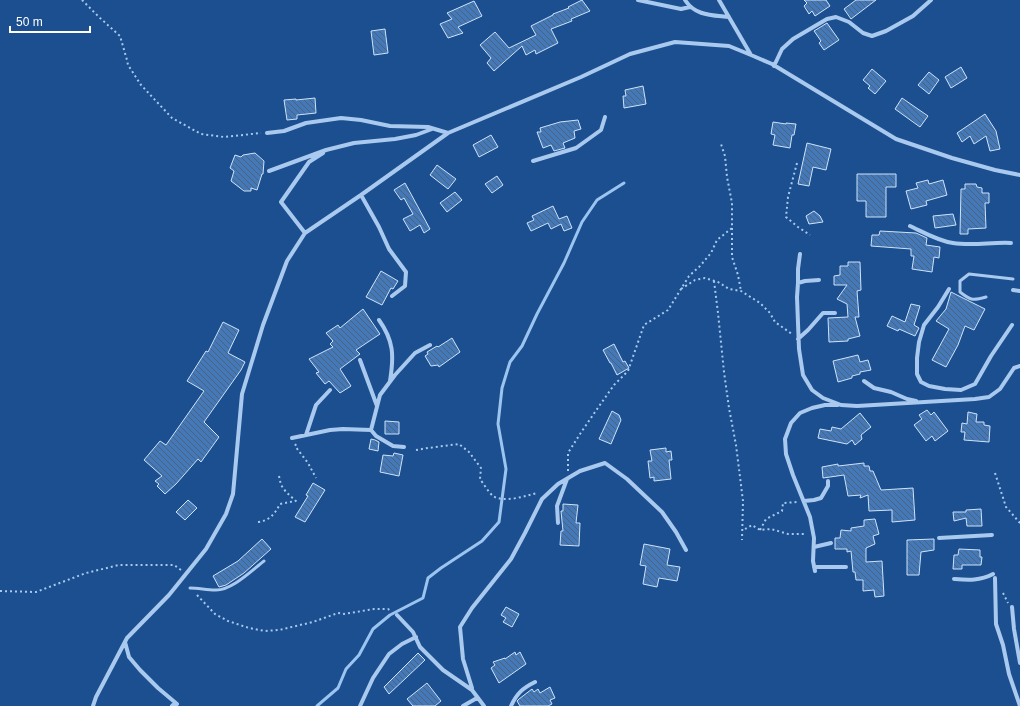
<svg xmlns="http://www.w3.org/2000/svg" width="1020" height="706" viewBox="0 0 1020 706" font-family="Arial,sans-serif">
  <style>
    .lines { fill: none; stroke-linecap: round; stroke-linejoin: round }
    .stream { stroke: #9cc4f0; stroke-width: 3 }
    .building { fill: url(#building-back-hatch); stroke: #cfe3fa }
    .path { stroke: #a9c9ee; stroke-width: 2; stroke-dasharray: 2 3; stroke-linecap: butt }
    .lane { stroke: #a9c9ee; stroke-width: 3 }
    .street { stroke: #a9c9ee; stroke-width: 4 }
  </style>
  <defs>
    <pattern id="building-back-hatch" width="6" height="6" patternUnits="userSpaceOnUse"><rect width="6" height="6" fill="#4478b7"/><path d="M-1 5l2 2M0 0l6 6M5-1l2 2" fill="none" stroke="#486282"/></pattern>
  </defs>
  <rect width="100%" height="100%" fill="#1b4f8f"/>
  <g class="lines">
    <path class="stream" d="M317 706 338 688 346 669 359 655 373 629 390 615 423 598 428 578 441 568 482 541 499 522 506 469 498 424 502 388 510 362 522 346 537 314 564 263 582 222 597 200 624 183"/>
  </g>
  <path class="building" d="M582 0 590 11 571 19 572 21 551 29 558 43 536 54 535 50 526 55 522 46 494 71 487 63 491 58 480 45 495 32 509 48 536 35 531 26 553 15V14L569 8 568 7Z
    M804 0H826L830 6 815 16 812 11 809 14 804 6 807 3Z
    M856 0H876L851 19 844 9Z
    M474 1 482 16 458 27 463 33 448 38 440 24 452 19 447 13Z
    M827 23 839 40 824 50 819 43 821 41 814 31Z
    M385 29 388 53 374 55 371 31Z
    M961 67 967 78 951 88 945 77Z
    M872 69 886 81 875 94 868 88 870 86 863 80Z
    M929 72 939 80 929 94 918 85Z
    M643 86 646 104 624 108 623 96H626L625 90Z
    M315 98 316 113 297 115V119L287 120 284 100 296 99V100Z
    M902 98 928 116 920 127 895 109Z
    M985 114 996 131 1000 149 990 151 986 136 974 144 970 136 962 142 957 133Z
    M578 120 581 129 574 131 575 138 563 143 565 148 554 151 551 145 543 148 537 132H541L540 128 560 122Z
    M773 122 786 124V123L796 124 794 135H792L790 148 773 145 775 135 771 134Z
    M491 135 498 147 479 157 473 145Z
    M807 143 831 149 826 170 813 167 809 186 798 184Z
    M255 153 264 161 263 174H262L257 190 251 188V191H244L231 181 234 171 230 168 235 155 241 157 243 155Z
    M437 165 456 179 448 189 430 175Z
    M857 174H896V187H886V217H866V201H857Z
    M497 176 503 185 492 193 485 184Z
    M928 180 929 184 943 180 947 195 926 201 927 205 911 209 906 191 918 188 916 183Z
    M405 183 430 229 424 233 420 225 410 231 403 219 413 214 404 198 401 200 394 190Z
    M965 184H976L977 187 982 188V193H989V203H985L986 228 968 229V234H960L961 189H965Z
    M455 192 462 200 447 212 440 203Z
    M553 206 559 219 567 216 572 228 564 231 561 224 551 229 548 223 531 231 527 223 534 220 532 216Z
    M814 211 820 216 823 222 809 224 806 216Z
    M953 214 956 225 935 228 933 216Z
    M880 231 916 233 927 238 926 245 940 247 939 258 934 257 932 272 912 269 914 256H911V249L871 246 872 235H879Z
    M848 262H860L861 290 857 291 859 317H855L860 336 848 339V341L829 342 828 318 848 317 847 304 837 299 847 285H834V276L840 275V266H848Z
    M381 271 398 281 393 289 391 288 382 305 366 297Z
    M951 292 985 309 974 330 965 326 958 345 946 367 932 360 949 329 936 321 946 309Z
    M911 304 920 306 914 325 919 328 915 336 899 329 898 331 887 326 892 316 905 322Z
    M363 309 380 334 356 350 360 354 340 369 351 386 340 393 329 381 325 384 316 373 319 372 309 359 333 347 330 344 333 341 326 333 338 325 340 328Z
    M223 322 239 330 228 353 245 362 241 370 204 422 219 437 201 462 198 459 176 484 165 494 157 486 159 484 155 481 162 476 144 460 160 441 166 445 204 391 187 381 206 351 208 352Z
    M452 338 460 352 439 367 438 365 431 366 425 356 428 354 427 352 437 346 438 347Z
    M614 344 623 362 625 361 629 368 617 375 611 363H610L603 350Z
    M858 355 860 362 868 360 871 370 860 372V374L852 376V378L838 382 833 361Z
    M927 410 931 415 934 412 948 431 935 441 932 436 926 441 914 425 922 419 919 415Z
    M612 411 619 415 621 420 611 444 599 439Z
    M968 412 977 414 976 422H984V425L990 426 989 442 964 440 965 432H961L962 423 967 424Z
    M860 413 871 427 861 435 862 439 855 445 852 440 847 444 818 438 820 429 831 431 832 427 841 429Z
    M385 421 399 422V434H385Z
    M371 439 375 440 379 442 378 451 369 449Z
    M666 448V452L671 451 672 460H669L671 479 654 481V477L650 478 648 461H652L650 450Z
    M394 453 403 455 399 476 380 472 383 455 393 456Z
    M864 463V466H869L870 471H873L881 490 913 488 915 520 892 522V510L869 511 868 495 860 498 861 495 848 496 844 475 823 478 822 467 838 464V466Z
    M313 483 325 490 305 522 295 517 308 496 306 495Z
    M188 500 197 508 185 520 176 512Z
    M563 504 578 505 576 523H580L579 546 560 545 561 531H563L561 511H563Z
    M981 509 982 526H967L966 518 954 521 953 512H966V510Z
    M875 519 879 534 873 536 875 544 866 548V562L882 561 884 596 875 597 874 590 863 591V580H856L855 572H853L851 551 847 552V549H835V538H840L841 530 851 531V528L864 526V520Z
    M262 539 271 549 244 573 226 585 219 587 213 576 238 561Z
    M934 539V550L921 552 919 575H907V540Z
    M644 544 670 549 667 565 680 567 677 581 659 578 657 587 643 584 646 566 640 565Z
    M959 549 980 550V557H982L981 565H962V569H953L954 555H958Z
    M506 607 519 614 512 627 503 622 506 618 501 615Z
    M515 652 516 655 520 652 526 664 499 683 491 668 495 665 493 662 505 658V659Z
    M418 653 425 660 389 694 384 687Z
    M427 683 441 701 435 706H413L407 699Z
    M550 687 555 698 550 700 552 704 548 706H520L517 701 519 699 532 689 534 692 538 689 540 693Z"/>
  <g class="lines">
    <path class="path" d="M82 0 100 18 120 36 127 60 128 65 141 85 172 118 201 134 224 137 261 133
      M797 163 788 197 786 217 798 227 810 235
      M732 228V257L738 275 741 291
      M714 281 718 313 724 372 729 408 736 445 743 501 742 540
      M681 289 695 280 705 278 718 282 729 289 741 291 760 303 770 313 775 322 792 334
      M296 444 295 446 308 463 316 478
      M416 450 428 448 459 444 469 452 481 468 480 479C483 483 489 493 493 496 504 503 526 496 537 493
      M568 471V453L580 434 595 412 614 385 628 371 644 325 668 310 689 276 700 266 711 253 717 240 732 228V203L727 177 725 156 721 144
      M995 473 1006 507 1020 523
      M279 476 281 485 286 492 298 503
      M258 522C269 521 275 514 280 504L295 501
      M745 529 752 525 760 530 771 529 788 534H806
      M760 530 766 519 782 511 783 503 797 502
      M0 591 36 592 86 573 119 565H174L181 570
      M1003 593 1008 603
      M197 595 215 614 228 621 249 628 265 631 279 630 313 622 338 613 344 614 374 609H388L391 611"/>
    <path class="lane" d="M986 297C972 301 970 300 960 292V281L969 274 1013 279
      M190 588C198 588 207 590 215 590 231 591 251 571 264 561"/>
    <path class="street" d="M638 0 681 9 690 7
      M685 0C695 16 712 15 729 17
      M719 0 751 55
      M774 66 782 49 793 39 827 19 836 17 849 22 863 33 872 36 886 31 913 16 931 0
      M267 133 284 131 306 123 341 118 361 120 390 126 428 127 448 133
      M533 161 576 148 601 130 605 117
      M269 171 326 150 354 143 395 139 416 135 432 129
      M361 195 379 227 389 249 406 272 405 286 392 296
      M910 226C923 232 938 241 953 243 972 246 992 242 1011 243
      M305 233 281 202 309 162 323 153
      M819 280 805 281 798 283 797 297 799 349 803 375 812 390 823 398 841 405 857 406 975 399 989 397 1000 389 1014 368 1020 366
      M798 283V269L800 254
      M949 289 938 307 924 325 919 342 917 358V374L921 382 929 386 945 389 961 390 975 384 991 356 1012 325
      M1013 290 1020 291
      M379 320C394 341 394 356 390 381
      M798 339 808 330 823 313H835
      M360 360 377 406
      M864 381 874 388 891 392 907 399 916 401
      M371 430 380 395 395 375 415 353 430 345
      M306 435 316 405 330 390
      M292 438 330 430 343 429 371 430 376 436 393 446 404 447
      M804 501 814 500 821 498 828 486V481
      M558 523 557 506 567 479
      M939 538 992 535
      M814 547 831 543
      M814 567H846
      M815 571 813 561 814 538 810 517 793 475 786 454 785 439 791 423 800 413 812 408 825 405H838
      M995 578 996 624 1003 645 1009 674 1020 706
      M954 579C968 580 980 581 993 574
      M1012 607 1014 629 1020 663
      M397 615 413 632 420 647 443 670 472 690 484 706
      M125 642 129 657 140 670 158 688 177 704
      M472 688 463 659 460 627 472 608 511 559 525 533 542 499 558 484 580 471 605 463 627 479 662 512 676 532 686 550
      M93 706 96 697 127 638 169 595 206 549 226 514 233 494 242 394 263 325 287 261 305 233 361 195 448 133 581 77 630 54 675 42 729 46 751 55 772 64 896 139 952 158 995 170 1020 175
      M172 706 173 705 177 704
      M360 706 373 678 389 654 402 644 416 637
      M463 706 477 698
      M511 706C517 693 523 688 535 682"/>
  </g>
  <path d="M10 26v6h80v-6" fill="none" stroke="#ffffff" stroke-width="2"/>
  <text x="16" y="26" font-size="12" fill="#ffffff" stroke="#1b4f8f" stroke-width="3" paint-order="stroke">50 m</text>
</svg>
